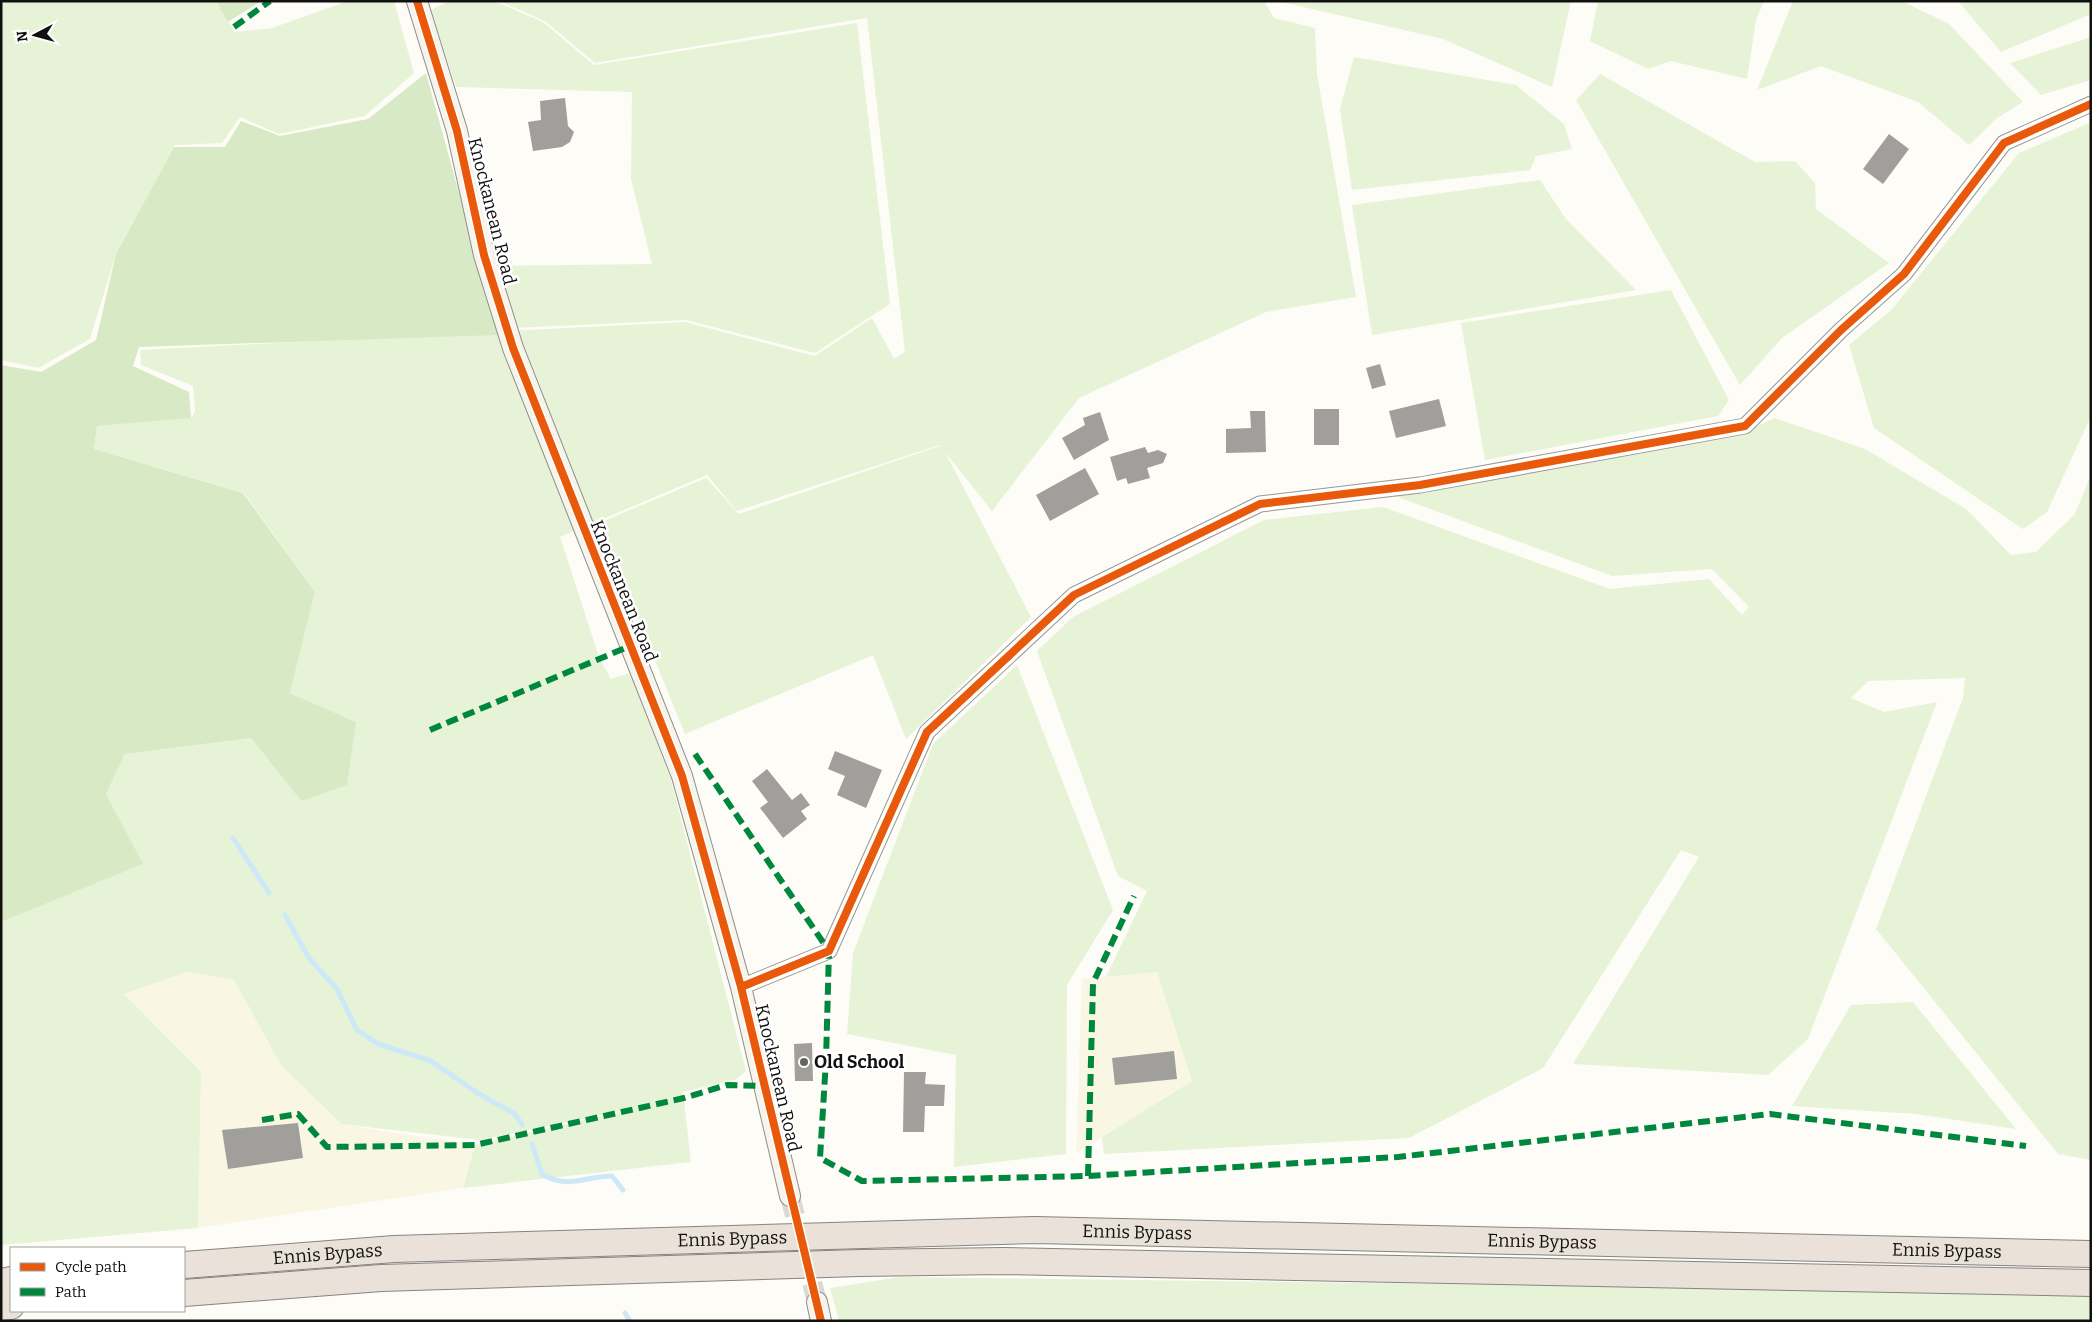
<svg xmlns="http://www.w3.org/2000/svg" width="2092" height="1322" viewBox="0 0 2092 1322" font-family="Bitter,serif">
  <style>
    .farmland { fill: #f9f7e4 }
    .green { fill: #e7f3d7 }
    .forest { fill: #d8eac5 }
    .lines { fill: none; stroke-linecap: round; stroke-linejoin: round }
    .stream { stroke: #cde8f7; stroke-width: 5 }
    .building { fill: #a19f9c }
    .secondary-tunnel { stroke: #dad9d4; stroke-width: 20; stroke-dasharray: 20 10; stroke-linecap: butt }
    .street-casing { stroke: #979795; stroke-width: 17 }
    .secondary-casing { stroke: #8e8d8b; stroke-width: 22 }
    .highway-casing { stroke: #858482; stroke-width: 28 }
    .street { stroke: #fffffe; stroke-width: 15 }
    .secondary { stroke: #f6f4eb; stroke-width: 20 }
    .highway { stroke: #eae1d8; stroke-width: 26 }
    .quiet { stroke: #00873e; stroke-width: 6; stroke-dasharray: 12 6; stroke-linecap: butt }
    .cycleway-casing { stroke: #fff; stroke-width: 11 }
    .cycleway { stroke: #e8590c; stroke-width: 8 }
    .poi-dot { fill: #646362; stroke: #fff; stroke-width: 2 }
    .labels { text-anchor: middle; stroke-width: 5; stroke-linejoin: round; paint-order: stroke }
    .street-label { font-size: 18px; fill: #111; stroke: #fff }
    .poi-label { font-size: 18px; font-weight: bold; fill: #111; stroke: #fff; text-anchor: start }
  </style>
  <rect width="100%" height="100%" fill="#fdfcf7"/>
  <path class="farmland" d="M186 972 234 980 281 1065 341 1124 475 1145 463 1188 198 1228 201 1072 123 994Z
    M1157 972 1192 1081 1076 1153 1082 979Z"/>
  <path class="green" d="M1 1H216L235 32 272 28 348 1H394L414 73 365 116 279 134 240 117 222 143 175 145 116 254 90 339 38 368 1 360Z
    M449 1H494L543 22 594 65 857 23 890 304 815 353 686 320 513 328 497 266 652 264 631 179 632 92 456 87 431 10Z
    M499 1H1264L1274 18 1315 28 1317 74 1356 297 1266 312 1079 398 992 511 945 452 1031 617 906 739 873 655 685 734 599 523 706 478 739 514 940 446V445L737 511 707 475 560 537 600 660 611 679 630 673 671 780 746 1071 737 1079 683 1092 691 1162 463 1188 475 1145 646 1106 480 1140 341 1124 281 1065 234 980 186 972 124 994 201 1072 198 1228 1 1245V922L142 864 106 794 125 754 251 738 301 801 356 722 290 693 315 592 244 493 94 449 97 426 192 417 195 411 193 386 141 365 140 350 685 322 815 356 872 318 894 359 905 352 867 18 595 63 545 21Z
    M1277 1H1571L1552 87 1443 39Z
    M1598 1H1764L1756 20 1747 79 1671 61 1648 69 1590 41Z
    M1793 1H1902L1949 24 2023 102 1997 118 1969 145 1918 102 1821 66 1757 90Z
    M1958 1H2091V14L2001 52Z
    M2091 37V80L2041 95 2010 63Z
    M1354 57 1516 85 1564 124 1572 149 1536 156 1530 170 1352 190 1340 109Z
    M1600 74 1755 162 1795 161 1815 183 1816 209 1889 263 1782 338 1740 385 1576 100Z
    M2089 123 2091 416 2047 512 2023 529 1874 428 1849 345 1892 309 2019 153Z
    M1540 180 1566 219 1636 290 1372 335 1352 205Z
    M1671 290 1729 400 1718 416 1485 460 1461 323Z
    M1775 418 1865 449 1966 509 2011 555 2036 552 2075 514 2091 475V1160L2058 1154 1876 929 1963 698 1965 678 1868 681 1851 698 1884 712 1937 702 1808 1039 1768 1075 1573 1064 1699 857 1681 850 1543 1068 1409 1138 1104 1154 1102 1137 1192 1081 1157 972 1106 977 1147 891 1118 876 1037 651 1073 617 1264 520 1383 507 1610 589 1709 579 1742 615 1749 607 1712 569 1612 576 1392 495 1455 486 1746 431Z
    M1017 665 1113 910 1067 985 1066 1154 954 1167 956 1055 847 1034 853 953 933 744Z
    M1913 1002 2016 1129 1916 1114 1792 1106 1851 1005Z
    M900 1277 2091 1292V1321H839L830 1288Z"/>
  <path class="forest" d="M216 1H261L228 22Z
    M426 73 498 335 139 347 133 366 189 392 191 418 97 426 94 449 243 493 315 592 290 693 356 722 347 785 301 801 251 738 125 754 106 794 143 864 1 922V365L41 372 96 340 116 254 174 147H225L241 121 280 136 368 119Z"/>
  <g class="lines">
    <path class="stream" d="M233 838 269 893
      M285 915 309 958 337 989 357 1030 378 1044 431 1061 479 1094 515 1114 522 1125
      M532 1144 542 1174C569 1190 585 1176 612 1176L623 1190
      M625 1313 630 1321"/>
  </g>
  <path class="building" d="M565 98 568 126 574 132 570 142 562 147 533 151 528 122 541 120 540 101Z
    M1889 134 1909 149 1883 184 1863 169Z
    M1380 364 1386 385 1372 389 1366 368Z
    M1439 399 1446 426 1396 438 1389 411Z
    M1314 409H1339V445H1314Z
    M1250 411H1265L1266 452 1226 453V429L1251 428Z
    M1100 412 1109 440 1074 460 1062 438 1085 425 1083 418Z
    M1145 447 1148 453 1158 450 1167 454 1163 463 1147 468 1150 478 1128 484 1126 478 1117 481 1110 457Z
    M1085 468 1099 494 1050 521 1036 495Z
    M835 751 882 770 866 808 837 795 845 776 828 769Z
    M767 769 792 800 801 793 810 805 801 811 807 819 783 838 760 808 768 802 752 781Z
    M812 1043 813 1081H795L794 1044Z
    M1174 1051 1177 1079 1115 1085 1112 1058Z
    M904 1072H926L925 1084 945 1085 944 1106H925L924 1132H903Z
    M298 1123 303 1158 228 1169 222 1130Z"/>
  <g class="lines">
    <path class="secondary-tunnel" d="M790 1196 817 1302"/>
    <g class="street-casing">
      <path id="street" d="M741 987 829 951 927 732 1074 595 1260 504 1420 485 1745 426 1841 330 1904 274 2004 143 2091 104"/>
    </g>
    <g class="secondary-casing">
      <path id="secondary" d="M417 1 457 131 484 255 513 348 682 776 741 987 790 1196
        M817 1302 821 1321"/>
    </g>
    <g class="highway-casing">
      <g id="highway">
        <path id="s1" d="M184 1265 394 1249 1035 1230 2091 1254"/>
        <path d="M1 1282 11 1280"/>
        <path d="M184 1293 381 1278 859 1263 1003 1261 2091 1283"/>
        <path d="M1 1307 11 1306"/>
      </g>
    </g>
    <use href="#street" class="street"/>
    <use href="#secondary" class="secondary"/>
    <use href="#highway" class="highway"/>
    <path class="quiet" d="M234 27 270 1
      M430 730 630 646
      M695 754 829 951 826 1060 820 1158 862 1181 1088 1176 1398 1157 1770 1114 2026 1146
      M262 1120 298 1114 327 1147 475 1145 684 1098 727 1085 764 1086
      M1088 1176 1093 983 1134 896"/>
    <g class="cycleway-casing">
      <path id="cycleway" d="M417 1 457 131 484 255 513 348 682 776 741 987 821 1321
        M741 987 829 951 927 732 1074 595 1260 504 1420 485 1745 426 1841 330 1904 274 2004 143 2091 104"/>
    </g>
    <use href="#cycleway" class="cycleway"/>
  </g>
  <circle class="poi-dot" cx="804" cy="1062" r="5"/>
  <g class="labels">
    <g class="street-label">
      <text transform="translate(492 211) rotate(76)" y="6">Knockanean Road</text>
      <text transform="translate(624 591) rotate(68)" y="6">Knockanean Road</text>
      <text transform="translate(778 1078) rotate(77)" y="6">Knockanean Road</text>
      <text dy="6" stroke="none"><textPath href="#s1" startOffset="954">Ennis Bypass</textPath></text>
      <text dy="6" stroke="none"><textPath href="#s1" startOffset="549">Ennis Bypass</textPath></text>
      <text dy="6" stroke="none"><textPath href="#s1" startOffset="1359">Ennis Bypass</textPath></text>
      <text dy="6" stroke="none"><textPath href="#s1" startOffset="1764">Ennis Bypass</textPath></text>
      <text dy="6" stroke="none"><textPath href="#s1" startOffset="144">Ennis Bypass</textPath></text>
    </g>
    <g class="poi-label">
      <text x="814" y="1068">Old School</text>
    </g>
  </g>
  <rect width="2092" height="1322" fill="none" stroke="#111111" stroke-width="5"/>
  <rect x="10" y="1247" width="175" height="65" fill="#ffffff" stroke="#a0a0a0"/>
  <rect x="20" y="1263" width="25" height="8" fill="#e8590c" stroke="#a0a0a0"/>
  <text x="55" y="1272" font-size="15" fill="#111111">Cycle path</text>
  <rect x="20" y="1288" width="25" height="8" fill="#00873e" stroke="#a0a0a0"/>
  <text x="55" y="1297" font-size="15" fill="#111111">Path</text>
  <g transform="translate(35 35) rotate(264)" stroke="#ffffff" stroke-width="4" paint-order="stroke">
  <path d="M0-4L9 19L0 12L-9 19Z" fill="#111111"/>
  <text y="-8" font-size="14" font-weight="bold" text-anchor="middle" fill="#111111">N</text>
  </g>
</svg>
